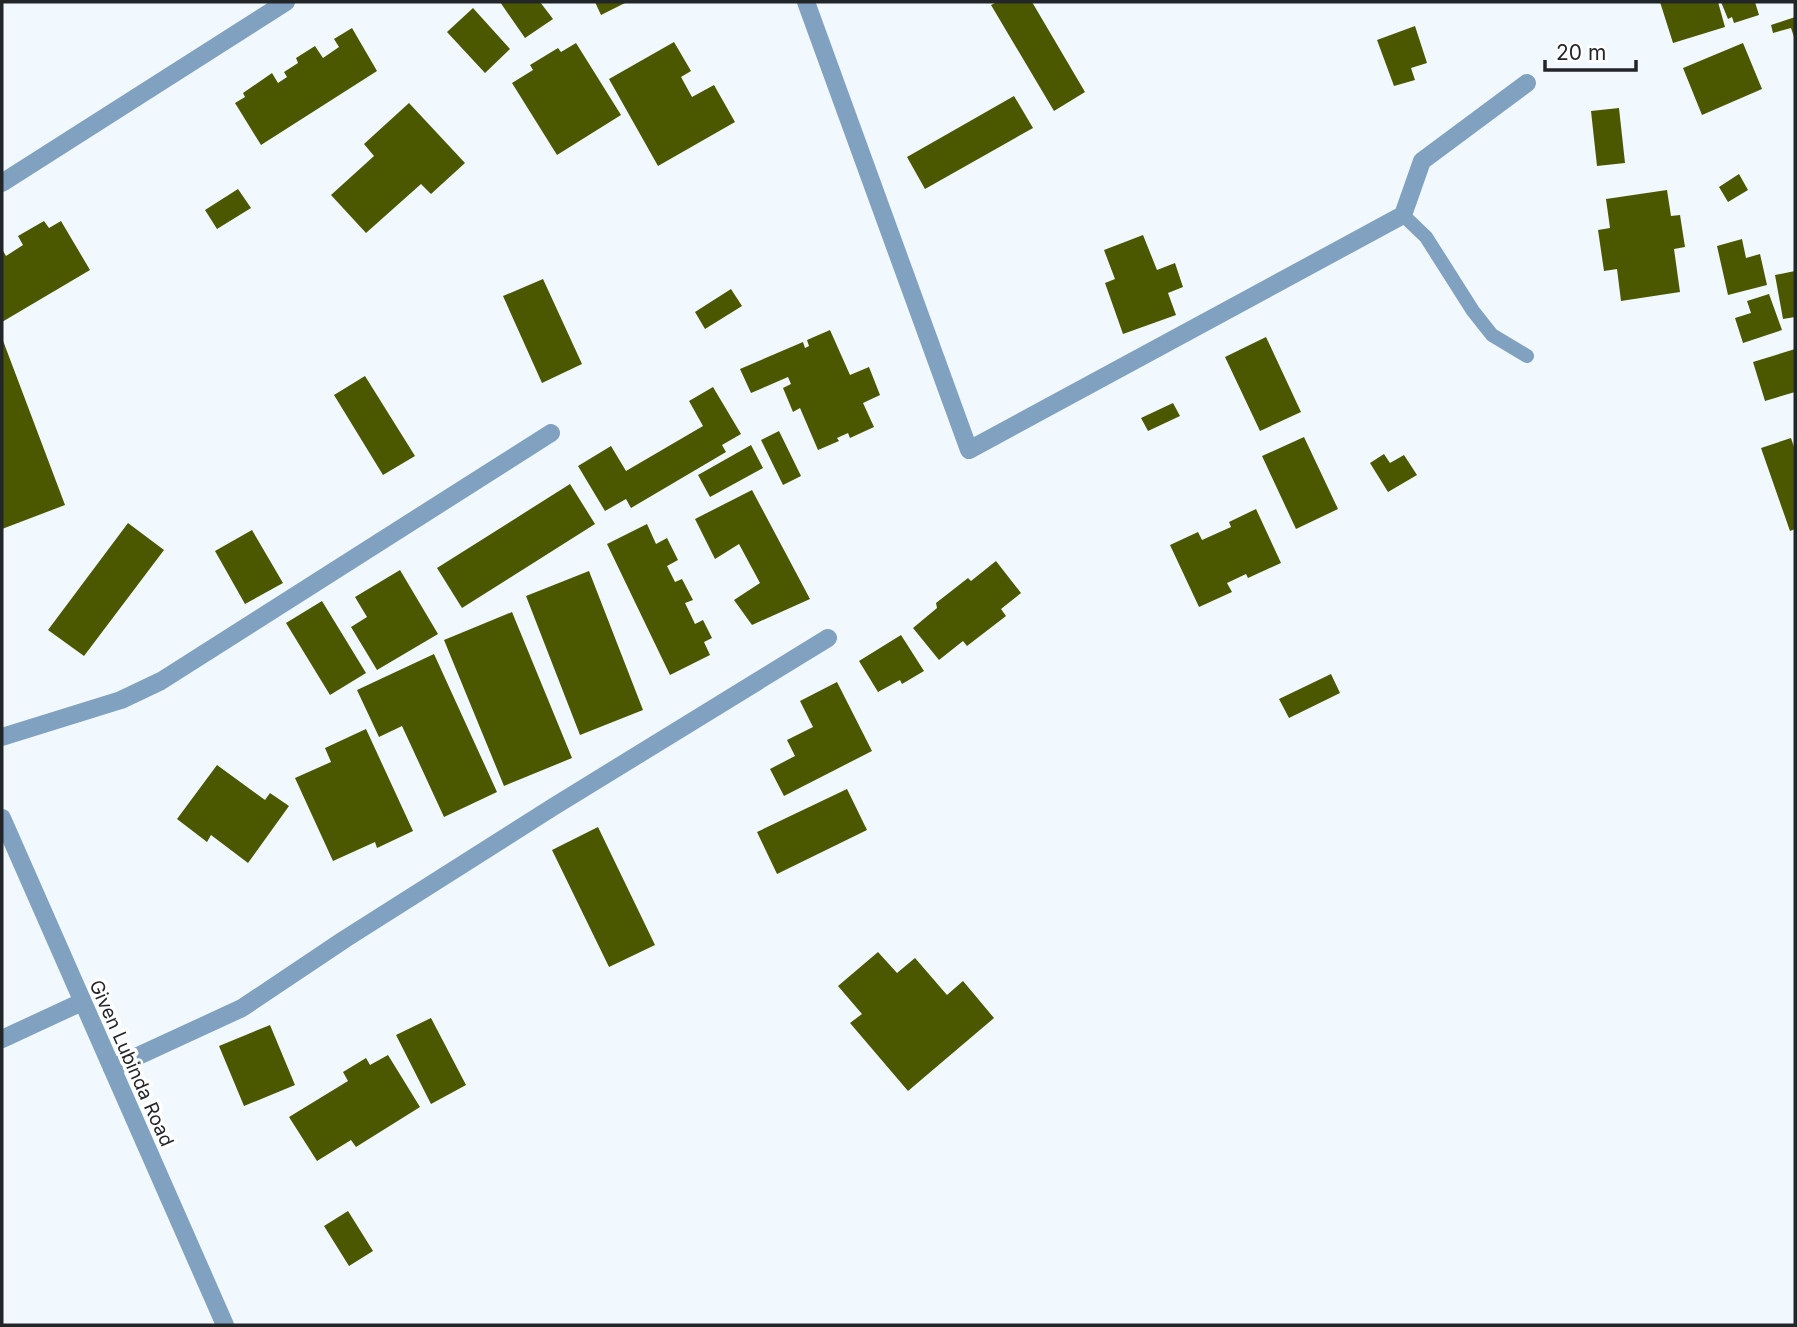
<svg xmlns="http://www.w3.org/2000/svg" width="1797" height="1327" viewBox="0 0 1797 1327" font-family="Inter,sans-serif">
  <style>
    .building { fill: #4c5800 }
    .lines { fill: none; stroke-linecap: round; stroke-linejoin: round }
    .service { stroke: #80a1bf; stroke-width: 14 }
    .minor { stroke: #80a1bf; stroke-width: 18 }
    .tertiary { stroke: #80a1bf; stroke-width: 18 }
    .labels { text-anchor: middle; stroke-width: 7; stroke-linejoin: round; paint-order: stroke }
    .street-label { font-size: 19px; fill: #232629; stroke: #fff }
  </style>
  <rect width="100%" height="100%" fill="#f1f8fe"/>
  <path class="building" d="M500 2H540L553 19 525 38Z
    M595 2H627L601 15Z
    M997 2H1032L1085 92 1054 111 991 5Z
    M1660 2H1718L1725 27 1673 43Z
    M1721 2H1755L1759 15 1734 23 1732 17 1728 19Z
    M473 8 510 49 485 73 447 32Z
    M1795 17V40L1791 28 1773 33 1771 25Z
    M1415 26 1427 63 1411 68 1415 80 1394 86 1377 40Z
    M352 28 377 71 261 145 235 103 245 97 243 93 272 73 278 83 287 77 284 72 298 63 296 58 315 46 323 58 339 47 334 39Z
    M674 42 691 71 681 77 692 97 714 85 735 122 658 166 609 79Z
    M576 43 621 115 557 155 512 83 533 70 530 65 558 48 561 52Z
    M1743 43 1762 89 1702 115 1683 68Z
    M1014 96 1033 128 925 189 907 157Z
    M409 103 465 163 431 194 421 184 366 233 331 195 374 156 364 144Z
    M1619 108 1625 163 1597 166 1591 111Z
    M1739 174 1748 190 1728 202 1719 187Z
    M238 189 251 208 217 229 205 210Z
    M1667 190 1671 216 1680 215 1685 247 1674 249 1680 292 1621 301 1617 269 1604 271 1598 230 1610 228 1606 199Z
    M44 221 49 228 61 221 90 270 2 322V249L6 256 23 245 18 236Z
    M1143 235 1157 270 1175 263 1183 287 1168 293 1176 315 1123 334 1105 283 1115 279 1104 250Z
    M1742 239 1746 258 1760 254 1767 285 1728 295 1717 246Z
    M1795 271V317L1783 319 1775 275Z
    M543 279 582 364 542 383 503 296Z
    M731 289 742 306 705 329 695 312Z
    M1769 294 1782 330 1743 343 1735 318 1751 313 1747 301Z
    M830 330 850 375 869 367 880 395 863 403 874 427 850 438 848 433 837 438 839 441 818 450 800 408 793 412 783 388 791 384 788 377 751 393 740 369 803 342 805 348 809 346 807 340Z
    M1266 337 1301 412 1260 431 1225 357Z
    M2 338 65 505 2 529Z
    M1795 349V392L1765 401 1753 362Z
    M365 376 415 456 383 475 334 395Z
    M713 387 741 434 722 445 726 452 631 508 626 499 605 511 578 466 611 446 626 471 703 426 689 401Z
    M1173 403 1180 416 1148 431 1141 418Z
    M779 431 801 476 783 485 761 440Z
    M1304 437 1338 509 1296 529 1262 456Z
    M1791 438 1795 450V529L1790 531 1761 448Z
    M751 445 763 468 710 497 698 475Z
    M1384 454 1390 463 1404 455 1417 475 1388 492 1370 463Z
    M570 484 595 524 462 608 437 568Z
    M752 490 810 599 752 625 734 600 760 583 739 544 715 559 695 519Z
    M1256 509 1281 563 1248 578 1246 574 1227 583 1232 592 1199 607 1170 545 1198 532 1202 540 1231 527 1229 522Z
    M128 523 164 550 84 656 48 630Z
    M647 524 656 544 667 538 678 560 667 566 675 582 682 579 693 600 685 603 695 624 703 620 712 638 704 642 710 655 670 675 607 544Z
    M252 530 283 583 245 604 215 551Z
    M996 561 1021 593 1001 609 1006 616 967 646 963 641 939 660 913 628 937 608 936 603 968 578 971 581Z
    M400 570 438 634 377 670 351 627 367 617 355 597Z
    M589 571 643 710 580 735 526 596Z
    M322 601 366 673 330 695 286 623Z
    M512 612 572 758 504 786 444 640Z
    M901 635 924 671 902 684 900 680 878 692 859 661Z
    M434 654 497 792 444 817 402 726 379 737 357 690Z
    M1331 674 1340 693 1289 718 1279 699Z
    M837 682 872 751 784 796 770 769 795 756 787 740 813 727 800 701Z
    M366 729 413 831 377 848 375 842 333 861 295 778 331 762 325 748Z
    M217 765 265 800 270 793 289 806 248 863 211 835 207 842 177 819Z
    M847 789 867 830 777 874 757 832Z
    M598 827 655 945 609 967 552 850Z
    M878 952 897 973 915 958 947 995 963 981 994 1018 908 1091 850 1023 862 1014 838 986Z
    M431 1018 466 1085 431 1104 396 1035Z
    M270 1025 295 1085 244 1106 219 1046Z
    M388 1055 420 1107 356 1147 351 1140 317 1161 289 1117 348 1081 343 1072 366 1058 370 1065Z
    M348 1211 373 1251 349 1266 324 1226Z"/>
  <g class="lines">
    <path class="service" d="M1403 215 1426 237 1473 311 1492 335 1527 356"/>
    <path class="minor" d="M806 2 969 450 1403 215 1422 161 1527 83
      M2 183 286 2
      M2 737 121 700 161 681 551 433
      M2 1039 82 1002
      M112 1068 242 1008 345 939 553 807 828 638"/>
    <path class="tertiary" d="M2 818 225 1325"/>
  </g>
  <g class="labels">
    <g class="street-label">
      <text transform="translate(132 1063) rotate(66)" y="7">Given Lubinda Road</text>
    </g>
  </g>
  <rect width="1797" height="1327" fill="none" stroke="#232629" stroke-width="7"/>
  <path d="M1545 60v10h91v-10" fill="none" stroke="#232629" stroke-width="3.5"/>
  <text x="1556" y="60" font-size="21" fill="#232629" stroke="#ffffff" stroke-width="5" paint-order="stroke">20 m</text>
</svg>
